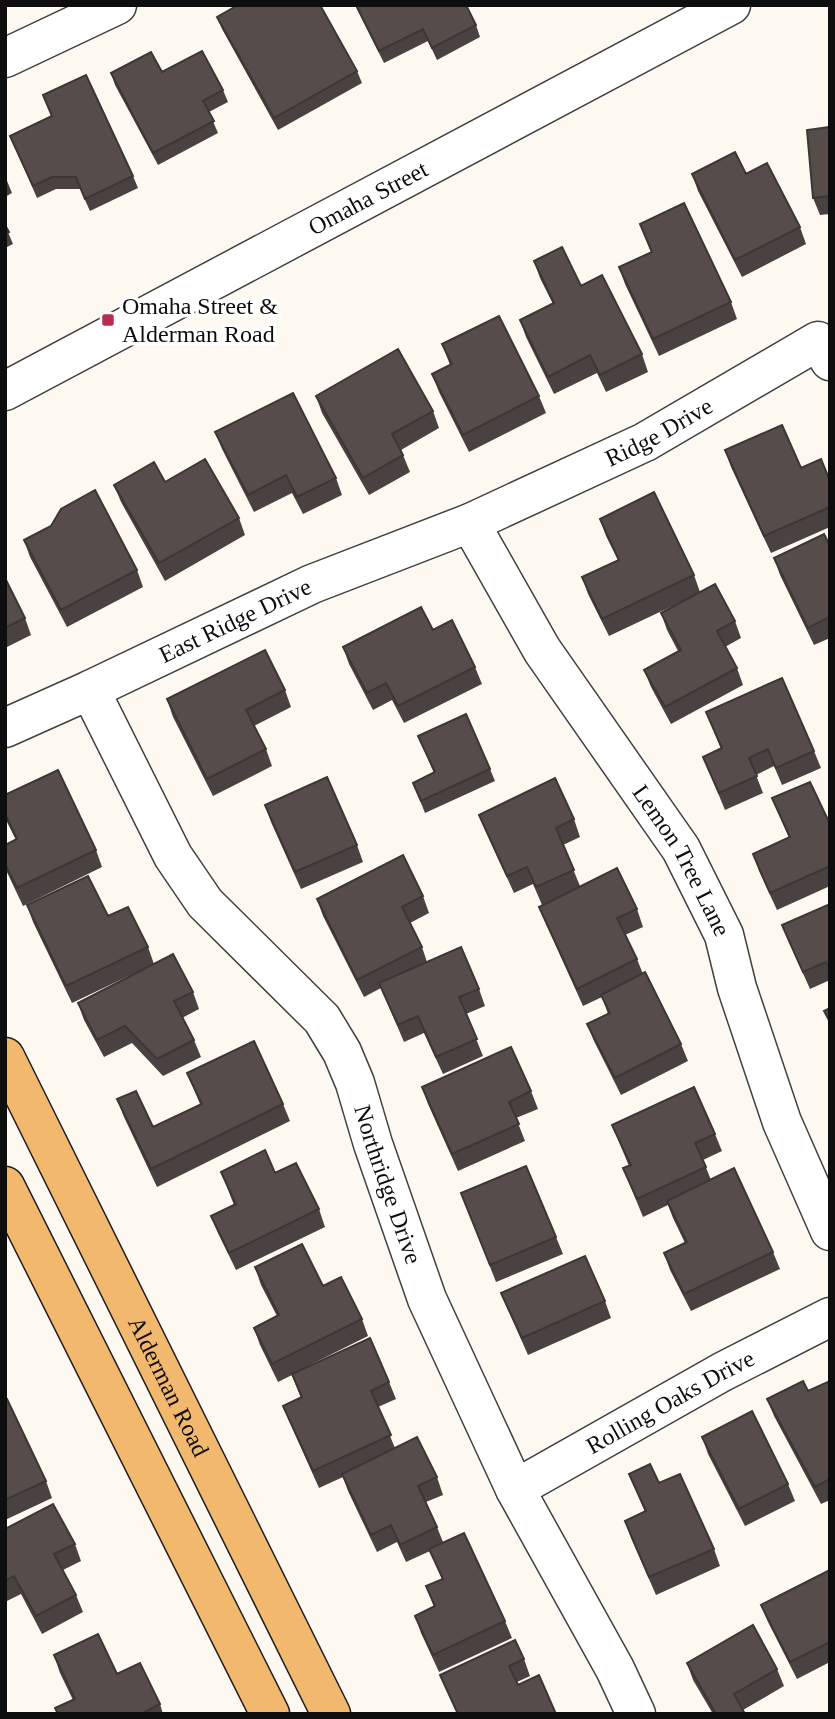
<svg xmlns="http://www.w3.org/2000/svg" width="835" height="1719" viewBox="0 0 835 1719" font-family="Georgia,serif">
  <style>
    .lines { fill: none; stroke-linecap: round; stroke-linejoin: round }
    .minor-casing { stroke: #414141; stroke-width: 41 }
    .major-casing { stroke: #1f1f1f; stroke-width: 41 }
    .minor { stroke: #fff; stroke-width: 38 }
    .major { stroke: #f2b86d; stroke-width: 38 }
    .wall { fill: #4a4240 }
    .building { fill: #564d4b; stroke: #3c3634; stroke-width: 2 }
    .poi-dot { fill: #b82d4e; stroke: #fff; stroke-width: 2.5 }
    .labels { text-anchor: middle; stroke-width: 7; stroke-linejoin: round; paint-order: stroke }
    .street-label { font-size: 24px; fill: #0e0e0e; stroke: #fff }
    .poi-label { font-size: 24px; fill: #0e0e0e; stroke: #fff; text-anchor: start }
  </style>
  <rect width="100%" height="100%" fill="#fef9f0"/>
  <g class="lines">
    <g class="minor-casing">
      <g id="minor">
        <path d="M5 58 117 5"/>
        <path id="s1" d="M5 391 731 5"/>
        <path id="s2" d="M470 523 542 650 681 849 724 935 737 988 782 1122 830 1231"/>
        <path id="s3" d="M90 690 173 856 205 903 322 1019 342 1052 355 1083 373 1144 427 1299 515 1489 615 1669 636 1714"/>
        <path id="s4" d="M5 728 90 690 312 584 470 523 645 442 818 341 830 361"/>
        <path id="s5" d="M515 1489 722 1372 830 1317"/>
      </g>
    </g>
    <g class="major-casing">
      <g id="major">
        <path id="s6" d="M5 1057 331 1714"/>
        <path d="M5 1186 270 1714"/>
      </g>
    </g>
    <use href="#minor" class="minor"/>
    <use href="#major" class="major"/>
  </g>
  <path class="wall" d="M355 5H466L476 25 480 37 437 60 428 41 384 63Z
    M217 17 357 71 362 83 278 130 222 29Z
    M162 72 223 90 228 102 209 112 218 133 158 165 115 85 111 73Z
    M43 95 133 176 138 188 90 211 80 189H56L37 198 10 136 52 116Z
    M830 127V214L820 215 813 198Z
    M692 174 800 227 806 244 742 277 698 191Z
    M5 176 12 193 5 197Z
    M640 224 731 302 737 319 659 356 625 284 619 267 651 252Z
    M5 225 13 244 5 248Z
    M534 261 581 286 642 354 648 372 606 392 597 373 554 394 526 337 520 320 553 304 540 278Z
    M442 344 539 396 546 413 469 452 439 392 432 374 450 365Z
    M316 396 433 411 439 428 401 450 410 472 369 495 322 413Z
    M215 432 336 478 342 495 303 514 292 493 254 512 222 449Z
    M725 450 801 468 830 481V527L771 553 731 467Z
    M165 482 239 518 245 535 165 581 121 502 114 485Z
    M600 519 694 575 700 592 735 621 741 638 725 647 737 668 743 685 671 724 651 687 644 670 678 651 667 630 661 613 681 602 609 636 588 594 582 577 618 560 606 536Z
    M24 540 137 570 143 587 67 627 30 557Z
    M830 546V638L814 645 780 575 774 558Z
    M5 578 25 618 31 635 5 648Z
    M433 630 475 667 482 684 404 723 392 700 373 710 349 664 343 647Z
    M285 690 291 707 254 726 266 749 272 766 213 796 173 717 167 699Z
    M706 712 814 751 821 768 782 785 774 766 756 775 763 793 725 810 703 757 721 749Z
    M418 736 490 769 495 781 425 813 413 783 434 773Z
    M5 795 96 850 102 867 23 906 5 868V845L16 840 5 818Z
    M772 798 828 820 830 819V886L777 910 759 871 753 854 789 838Z
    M265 805 357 845 363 862 301 889 271 822Z
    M479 815 574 819 580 837 563 845 580 886 637 909 643 927 625 935 637 959 643 974 681 1044 688 1061 621 1095 594 1041 587 1024 608 1014 602 997 583 1006 546 924 539 907 565 894 542 905 533 884 514 893 486 832Z
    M423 896 429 913 410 923 422 947 427 962 479 989 485 1006 466 1014 483 1056 443 1074 424 1033 404 1042 381 988 364 997 323 916 317 899Z
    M830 904V980L810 989 789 942 782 925Z
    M27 905 108 916 148 947 154 964 193 992 199 1009 182 1018 194 1040 201 1057 163 1076 132 1043 104 1057 84 1020 78 1003 135 973 72 1003 33 922Z
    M187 1073 283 1104 290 1121 157 1187 124 1117 117 1099 153 1127 200 1104Z
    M422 1087 531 1091 538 1109 516 1118 525 1141 458 1171 428 1104Z
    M612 1125 715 1134 722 1151 703 1160 711 1180 773 1252 780 1269 691 1311 670 1270 664 1253 685 1243 673 1218 668 1205 643 1217 623 1168 629 1166 619 1142Z
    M221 1172 319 1209 325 1227 236 1270 218 1233 211 1216 234 1205Z
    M461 1193 556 1237 563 1254 496 1282Z
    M255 1267 323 1286 362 1319 368 1336 308 1366 389 1382 396 1399 378 1407 395 1448 437 1477 443 1495 426 1502 437 1527 443 1542 505 1621 512 1638 439 1672 421 1633 415 1616 434 1607 426 1586 442 1579 430 1551 406 1562 397 1542 377 1552 348 1491 343 1477 319 1488 290 1423 283 1406 301 1398 292 1375 278 1382 260 1345 254 1328 277 1316 261 1285Z
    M501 1293 605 1301 611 1318 528 1355 508 1310Z
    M830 1381V1500L821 1504 774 1416 767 1399 808 1391Z
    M5 1399 46 1481 52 1498 5 1520Z
    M702 1437 788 1484 795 1501 745 1526 708 1454Z
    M629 1474 659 1483 714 1549 720 1566 656 1595 631 1538 625 1521 645 1512Z
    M5 1529 75 1544 81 1561 63 1570 76 1595 83 1612 42 1634 21 1594 5 1602Z
    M830 1570V1662L797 1679 768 1622 761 1605Z
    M54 1655 117 1674 160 1704 163 1714H57L55 1708 73 1700 60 1673Z
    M524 1659 530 1676 517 1682 518 1685 556 1714H457L440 1675Z
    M687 1663 777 1669 784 1686 743 1710 745 1714H713L693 1680Z"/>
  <path class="building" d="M238 5H320L357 71 274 118 217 17Z
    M356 5H466L476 25 432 48 423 29 379 51Z
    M202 51 223 90 203 101 214 121 153 153 111 73 151 52 162 72Z
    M86 75 133 176 85 199 76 177H52L33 186 10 136 52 116 43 95Z
    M830 127V196L813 198 807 130Z
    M735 152 746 174 767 163 800 227 735 260 692 174Z
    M684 203 731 302 653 339 619 267 652 252 640 224Z
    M5 225 9 232 5 234Z
    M562 247 581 286 602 275 642 354 600 375 590 355 548 377 520 320 554 303 534 261Z
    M499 316 539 396 463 435 432 374 452 364 442 344Z
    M398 349 433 411 392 434 403 455 363 478 316 396Z
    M293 393 336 478 297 497 286 475 248 495 215 432Z
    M782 425 801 468 821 459 830 481V507L764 536 725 450Z
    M205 459 239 518 159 563 114 485 154 462 165 482Z
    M95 490 137 570 61 610 24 540 51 526 61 509Z
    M654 492 694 575 602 619 582 577 619 560 600 519Z
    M824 534 830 546V617L808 628 774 558Z
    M5 578 25 618 5 628Z
    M715 584 735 621 717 631 737 668 665 707 644 670 681 650 661 613Z
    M421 607 433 630 452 620 475 667 398 706 386 683 367 693 343 647Z
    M265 650 285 690 246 710 266 749 207 779 167 699Z
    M782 678 814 751 776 768 768 749 749 758 757 776 719 793 703 757 722 748 706 712Z
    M466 714 490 769 421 801 413 783 435 772 418 736Z
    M58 770 96 850 17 888 5 864V845L17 839 5 814V795Z
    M327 777 357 845 295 872 265 805Z
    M555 778 574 819 556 828 574 870 536 887 527 867 507 876 479 815Z
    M810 782 828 820 830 819V866L770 893 753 854 790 837 772 798Z
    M403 855 423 896 402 907 422 947 357 980 317 899Z
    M617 868 637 909 617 918 637 959 577 989 539 907Z
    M88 876 108 916 128 907 148 947 66 986 27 905Z
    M830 904V969L826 962 803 972 782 925Z
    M461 947 479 989 459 997 477 1039 436 1057 418 1016 398 1025 379 983Z
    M173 954 193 992 174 1001 194 1040 157 1059 125 1026 97 1040 78 1003Z
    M645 972 681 1044 615 1078 587 1024 610 1013 601 995Z
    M830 1008V1022L824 1011Z
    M254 1041 283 1104 151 1169 117 1099 136 1091 153 1127 202 1104 187 1073Z
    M511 1047 531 1091 509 1102 519 1124 452 1154 422 1087Z
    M694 1087 715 1134 695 1143 706 1167 637 1199 623 1168 631 1165 612 1125Z
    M265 1150 275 1173 296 1163 319 1209 229 1253 211 1216 236 1204 221 1172Z
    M526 1166 556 1237 490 1265 461 1193Z
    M734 1168 773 1252 684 1294 664 1253 687 1242 667 1201Z
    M302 1244 323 1286 341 1277 362 1319 272 1364 254 1328 279 1315 255 1267Z
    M585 1256 605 1301 522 1338 501 1293Z
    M370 1338 389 1382 371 1391 391 1435 313 1471 283 1406 302 1397 292 1374Z
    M803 1381 808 1391 830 1381V1479L815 1487 767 1399Z
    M5 1399H7L46 1481 5 1500Z
    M752 1411 788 1484 739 1509 702 1437Z
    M417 1437 437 1477 418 1486 437 1527 400 1545 391 1525 371 1535 342 1474Z
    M650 1464 659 1483 680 1474 714 1549 649 1577 625 1521 646 1511 629 1474Z
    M53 1504 75 1544 54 1554 76 1595 36 1616 14 1576 5 1581V1529Z
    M464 1533 505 1621 433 1655 415 1616 435 1606 426 1586 443 1579 429 1549Z
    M830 1570V1642L790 1662 761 1605Z
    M753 1625 777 1669 734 1694 745 1714H716L687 1663Z
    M98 1634 117 1674 140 1663 160 1704 141 1714H58L55 1708 75 1699 54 1655Z
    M515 1640 524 1659 509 1666 518 1685 539 1675 556 1714H458L440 1675Z"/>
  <rect class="poi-dot" x="101" y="313" width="14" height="14" rx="3.5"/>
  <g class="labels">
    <g class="street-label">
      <text dy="8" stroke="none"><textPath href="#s1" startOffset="411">Omaha Street</textPath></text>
      <text dy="8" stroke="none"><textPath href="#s4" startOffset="718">Ridge Drive</textPath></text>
      <text dy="8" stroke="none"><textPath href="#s4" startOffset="254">East Ridge Drive</textPath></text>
      <text dy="8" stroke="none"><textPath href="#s2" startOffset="399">Lemon Tree Lane</textPath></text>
      <text dy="8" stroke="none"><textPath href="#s3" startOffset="586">Northridge Drive</textPath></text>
      <text dy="8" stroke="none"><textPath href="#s6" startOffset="368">Alderman Road</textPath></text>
      <text dy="8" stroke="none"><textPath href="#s5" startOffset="178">Rolling Oaks Drive</textPath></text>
    </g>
    <g class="poi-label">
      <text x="122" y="314">Omaha Street &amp;<tspan x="122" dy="28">Alderman Road</tspan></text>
    </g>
  </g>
  <rect width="835" height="1719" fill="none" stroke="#0e0e0e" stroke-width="14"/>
</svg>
